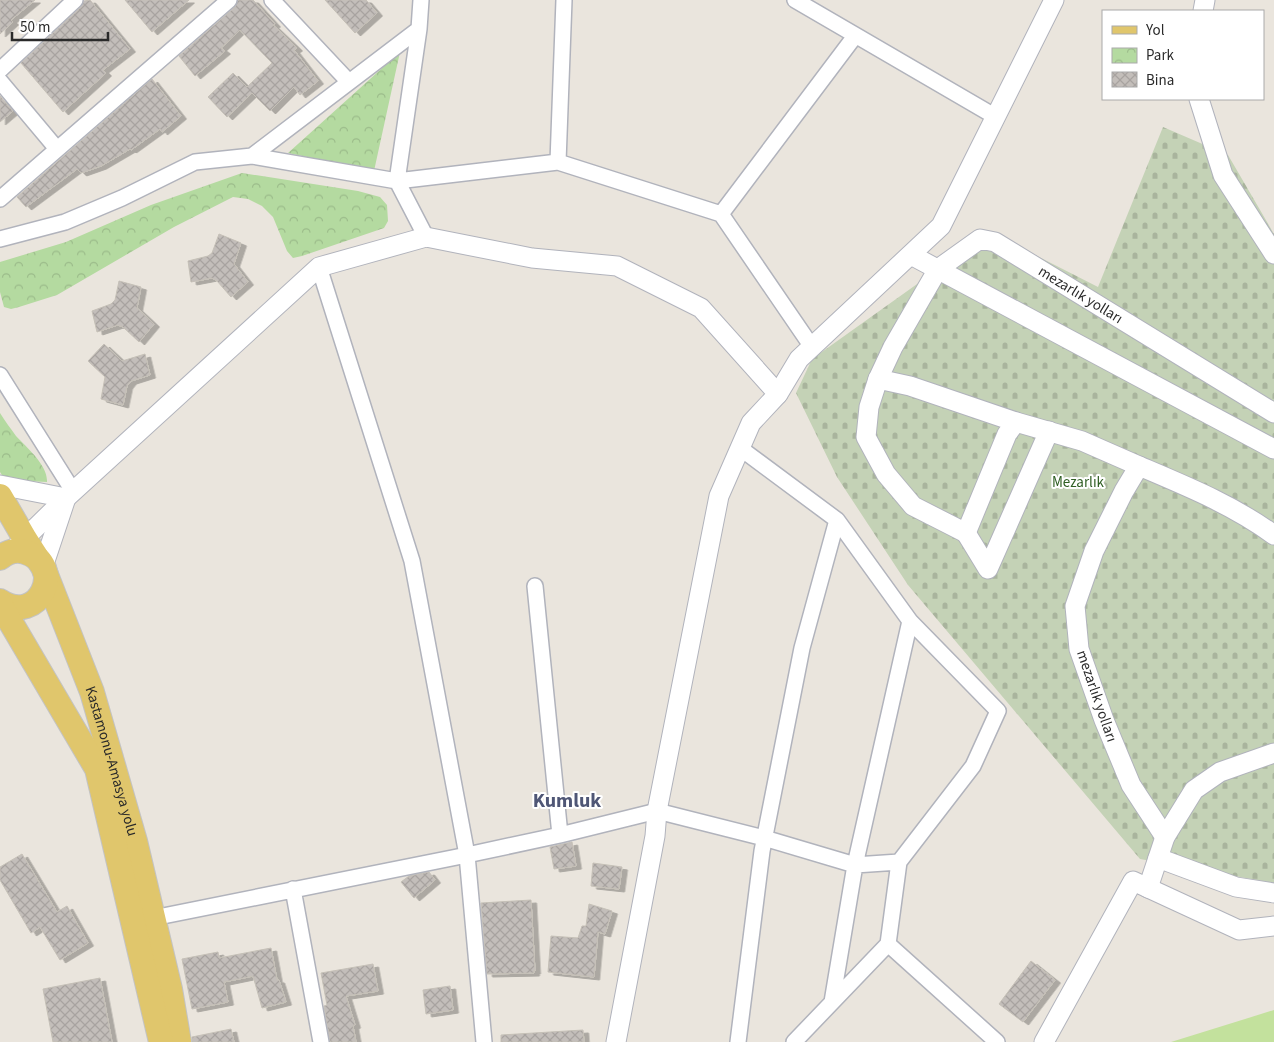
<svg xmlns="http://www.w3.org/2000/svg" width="1274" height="1042" viewBox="0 0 1274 1042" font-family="'Source Sans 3',sans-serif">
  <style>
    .cemetery { fill: url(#cemetery-stones) }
    .park { fill: url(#park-crowns) }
    .pitch { fill: #c3e19d }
    .building { fill: url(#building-cross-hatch); stroke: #c5c0b7; filter: url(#shadow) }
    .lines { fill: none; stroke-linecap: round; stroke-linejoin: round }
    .minor-casing { stroke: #b1b3bc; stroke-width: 18 }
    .tertiary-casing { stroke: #b1b3bc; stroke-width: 21 }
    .primary-casing { stroke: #c3c3c3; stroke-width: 26 }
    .minor { stroke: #fff; stroke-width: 15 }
    .tertiary { stroke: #fff; stroke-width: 19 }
    .primary { stroke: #e0c66c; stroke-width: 24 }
    .labels { text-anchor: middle; stroke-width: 4; stroke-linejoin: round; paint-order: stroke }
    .street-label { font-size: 15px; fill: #2a2a2a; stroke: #fff }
    .park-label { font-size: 15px; fill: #2e5e22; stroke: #fff }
    .district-label { font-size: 20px; font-weight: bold; fill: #4f5675; stroke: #fff }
  </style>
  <defs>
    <pattern id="cemetery-stones" width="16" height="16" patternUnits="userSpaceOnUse" patternTransform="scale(1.25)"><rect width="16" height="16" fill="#c4d2b6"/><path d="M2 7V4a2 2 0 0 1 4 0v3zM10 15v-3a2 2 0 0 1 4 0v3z" fill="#a9b49d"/></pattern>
    <pattern id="park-crowns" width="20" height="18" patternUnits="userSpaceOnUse" patternTransform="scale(1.25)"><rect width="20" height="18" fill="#b4daa0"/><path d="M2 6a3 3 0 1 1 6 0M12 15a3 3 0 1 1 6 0" fill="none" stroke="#9bbb8a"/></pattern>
    <pattern id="building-cross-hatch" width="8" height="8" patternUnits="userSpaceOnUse" patternTransform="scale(1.25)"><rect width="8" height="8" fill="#c3beba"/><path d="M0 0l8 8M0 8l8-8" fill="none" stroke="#a8a3a0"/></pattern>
    <filter id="shadow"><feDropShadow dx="5.5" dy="3" stdDeviation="0" flood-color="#0004"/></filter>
  </defs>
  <rect width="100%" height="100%" fill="#eae5dd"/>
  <path class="cemetery" d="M1163 127 1228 155 1274 234V883L1140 859 908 585 837 477 796 393 812 359 990 232 1098 287Z"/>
  <path class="park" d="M400 52 374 171 288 153Z
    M242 173 358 191 380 197 387 205 388 221 384 228 302 256 293 258 287 251 273 217 262 206 248 199 233 197 174 227 57 295 19 307 11 309 4 307 0 292V262L66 242 151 205Z
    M0 413C5 421 11 429 16 436 27 448 48 465 47 482L5 480 0 472Z"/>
  <path class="pitch" d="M1274 1010V1042H1171Z"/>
  <path class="building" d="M0 0H35L11 20 13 22 0 34Z
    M90 0 130 49 103 70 106 73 63 112 21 63 81 7 84 1Z
    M125 0H189L152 32Z
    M238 0H253L275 24 273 25 297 48 294 50 318 81 300 95 294 87 270 111 252 93 227 117 208 97 233 73 247 87 272 63 240 30 221 48 225 51 195 76 179 56 235 7Z
    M325 0H366L377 13 355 33Z
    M152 79 181 116 162 132 160 129 131 150 130 149 101 166 81 173 77 169 26 207 17 197Z
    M0 96 13 111 0 122Z
    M219 234 241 243 234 264 248 282 231 297 217 281 212 278 191 282 188 261 208 256 212 253Z
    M119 281 141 287 137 308 154 324 139 342 123 327 118 325 97 332 92 311 111 304 115 300Z
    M104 344 122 361 145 354 150 375 131 381 127 386 123 405 101 399 105 377 88 361Z
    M572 842 576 866 554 869 550 847Z
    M22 854 57 912 67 906 88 943 60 960 40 927 31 933 0 880V867Z
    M593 863 622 867 619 889 591 886Z
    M429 872 435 880 414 898 401 882 409 876Z
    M531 900 535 971 534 970V973L487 974 481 903Z
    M589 904 612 911 605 934 598 932 594 977 548 972 551 936 578 938 582 926H586Z
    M271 948 277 980H279L286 1002 262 1008 253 976 224 982 228 1002 192 1009 182 959 218 952 219 958Z
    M1031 961 1055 980 1023 1022 999 1004Z
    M373 964 378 991 346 996 355 1025 353 1026 356 1042H330L324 1006 327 1005 321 973Z
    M100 978 112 1042H53L43 989Z
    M450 986 453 1010 426 1014 423 990Z
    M231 1029 234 1042H192V1037Z
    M583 1030 584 1042H501V1035Z"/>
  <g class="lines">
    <g class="minor-casing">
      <path id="minor" d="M272 0 349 82
        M564 0 558 162 721 214
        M795 0 996 117
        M419 29 252 156 397 181 419 29 421 0
        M0 70 75 0
        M0 81 57 149
        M0 199 229 0
        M426 237 397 181 558 162
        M0 239 65 222 122 198 195 162 252 156
        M319 267 412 561 467 855 484 1042
        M812 347 721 214 855 36
        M0 375 73 491
        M740 448 837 520 910 621 855 865 832 1002
        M535 586 560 835
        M293 889 321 1042
        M153 918 467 855 560 835 657 811 764 838 855 865 899 862
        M888 944 997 1042
        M738 1042 762 851 802 648 837 520
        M794 1042 888 944 899 862 973 766 998 711 910 621"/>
    </g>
    <g class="tertiary-casing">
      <g id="tertiary">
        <path d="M1203 11 1205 0"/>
        <path d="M1199 99 1223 175 1274 254"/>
        <path d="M911 255 1274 449"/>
        <path d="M878 379 910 386 1016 422 1082 441 1139 466"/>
        <path d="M778 394 799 359 941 226 1054 0"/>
        <path id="s1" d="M1016 422 1007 434 966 533 913 506 886 474 866 437 869 407 878 379 893 347 938 269 980 239 995 242 1274 413"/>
        <path d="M0 485 66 498 43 567"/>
        <path d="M966 533 988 569 1049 431"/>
        <path d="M15 548 66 498 319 267 426 237 532 258 617 266 701 308 778 394 751 423 719 496 657 811 655 836 616 1042"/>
        <path d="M1165 837 1131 785 1104 720 1079 649 1075 606 1094 551 1124 491 1139 466C1186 486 1233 505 1274 535"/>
        <path d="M1158 858 1236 887 1274 893"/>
        <path d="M1148 888 1165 837 1194 790 1220 772 1274 753"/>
        <path d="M1044 1042 1133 881 1239 930 1274 926"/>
      </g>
    </g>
    <g class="primary-casing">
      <g id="primary">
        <path id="s2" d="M0 496 25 539 43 567 92 692 135 841 170 989 179 1042"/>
        <path d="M0 558C7 552 16 549 25 552 67 565 39 627 0 601"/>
        <path d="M0 604 97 769 161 1042"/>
      </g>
    </g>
    <use href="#minor" class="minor"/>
    <use href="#tertiary" class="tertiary"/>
    <use href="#primary" class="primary"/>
  </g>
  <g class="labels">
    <g class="street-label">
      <text dy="5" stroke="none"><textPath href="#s1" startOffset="618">mezarlık yolları</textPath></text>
      <text transform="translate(1097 696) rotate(71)" y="5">mezarlık yolları</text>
      <text dy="5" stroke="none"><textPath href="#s2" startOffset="289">Kastamonu-Amasya yolu</textPath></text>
    </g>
    <g class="park-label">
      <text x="1078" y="487">Mezarlık</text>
    </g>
    <g class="district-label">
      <text x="567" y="807">Kumluk</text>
    </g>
  </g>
  <rect x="1102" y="10" width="162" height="90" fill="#ffffff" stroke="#aaaaaa"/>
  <rect x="1112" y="26" width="25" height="8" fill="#e0c66c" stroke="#aaaaaa"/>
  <text x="1146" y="35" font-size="15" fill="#2a2a2a">Yol</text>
  <rect x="1112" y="48" width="25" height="15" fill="url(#park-crowns)" stroke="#aaaaaa"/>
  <text x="1146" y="60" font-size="15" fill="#2a2a2a">Park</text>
  <rect x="1112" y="72" width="25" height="15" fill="url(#building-cross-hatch)" stroke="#aaaaaa"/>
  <text x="1146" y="85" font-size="15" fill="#2a2a2a">Bina</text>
  <path d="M12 32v8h96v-8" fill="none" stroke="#2a2a2a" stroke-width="2.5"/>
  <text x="20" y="32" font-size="15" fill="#2a2a2a" stroke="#ffffff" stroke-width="4" paint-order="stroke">50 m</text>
</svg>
